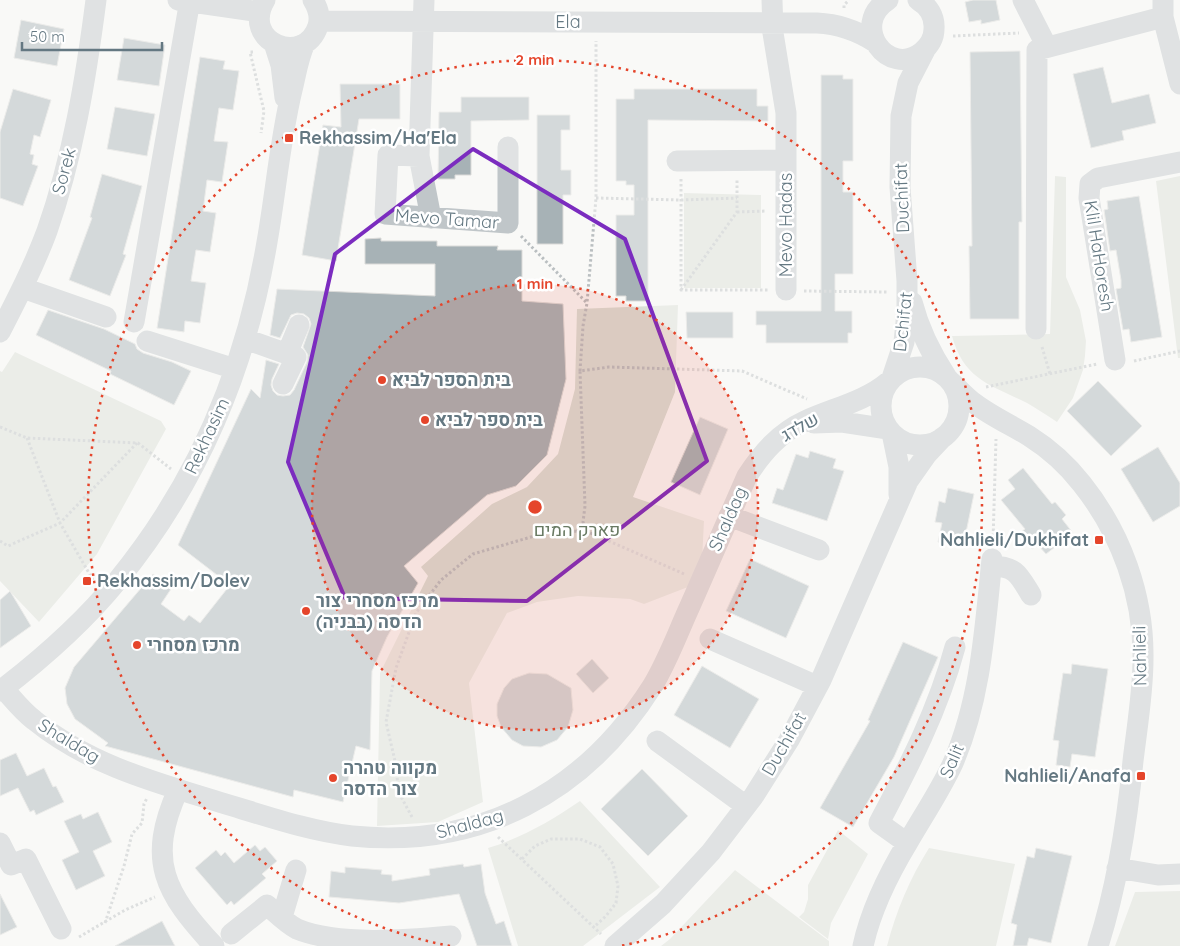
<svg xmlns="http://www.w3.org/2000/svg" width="1180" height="946" viewBox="0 0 1180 946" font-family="Quicksand,Heebo,sans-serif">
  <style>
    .green { fill: #daded6 }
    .building { fill: #a7b2b6; stroke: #dbdbd9 }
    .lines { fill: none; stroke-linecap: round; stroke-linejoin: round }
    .path { stroke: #babfc1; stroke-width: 3; stroke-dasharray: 2.5 2.5; stroke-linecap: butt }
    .minor { stroke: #c0c6c9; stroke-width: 21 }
    .marked { fill: none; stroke: #7b2cbf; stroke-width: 4; stroke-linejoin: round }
    .ring { fill: none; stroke: #e5452b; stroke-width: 2.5; stroke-dasharray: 2.5 5 }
    .poi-dot { fill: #e5452b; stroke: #fff; stroke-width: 2 }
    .labels { text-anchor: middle; stroke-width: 5; stroke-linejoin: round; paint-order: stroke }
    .street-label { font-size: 18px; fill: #647882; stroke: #fff }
    .poi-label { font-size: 18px; font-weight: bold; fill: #647882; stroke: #fff; text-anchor: start }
    .park-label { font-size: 18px; fill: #697a63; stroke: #fff }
    .centre { fill: #e5452b; stroke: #fff; stroke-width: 2.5 }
    .ring-label { font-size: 15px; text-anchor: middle; font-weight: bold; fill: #e5452b; stroke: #fff; stroke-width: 5; stroke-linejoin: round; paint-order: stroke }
  </style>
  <rect width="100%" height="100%" fill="#f9f9f7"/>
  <path class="green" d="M1055 176 1066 177V277L1080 310 1086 341 1085 356 1083 370 1073 398 1057 422C1047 415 1037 409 1027 403 991 385 964 380 952 336L1050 334Z
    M1180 176V358H1178L1156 181Z
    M684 193 761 195V288H684Z
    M678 305 675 392 633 497 704 521 701 582 644 604 630 599 578 596 537 602 507 613 469 683 483 802 438 822 377 826 380 673 428 576 421 567 492 504 527 487 558 454 575 389 577 309Z
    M15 352 161 421 166 429 97 554 39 622 0 581V371L2 372Z
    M580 801 660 887 583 946H518L488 848C521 838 551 821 580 801Z
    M838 830 868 854 831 923 828 939 799 917 804 912 808 899V885Z
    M929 848 1015 864 996 946H887C896 911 910 878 929 848Z
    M735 870 829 941V946H661L670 939Z
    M1180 891V946H1115L1135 892Z"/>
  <path class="building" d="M973 0H996L1000 20 981 24V20L969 22 965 2Z
    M21 20 64 29 57 66 14 58Z
    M124 38 165 45 159 86 117 80Z
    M1020 51 1022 222H1019V319H970L969 246H972L970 52Z
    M200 57 225 61 223 69 239 71 233 110 219 108 214 141 228 142 222 182 207 180 203 211 216 213 210 252 196 250 191 281 206 283 200 323 185 321 184 332 157 328Z
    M1103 67 1112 103 1149 94 1156 123 1122 131 1124 140 1091 148 1073 74Z
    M821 75H843V79H853V161H843V192H853V274H835V311H852V333H848V343H766V325H756V311H821Z
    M340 84H400V119H359L336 261 302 255 323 125 341 127Z
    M13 89 51 100 40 137 34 135 30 154 34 155 32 164 38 166 23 206 0 198V132Z
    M634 89H757V106H768V121L648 120V301H626V296H616V215H634V185H626V181H616V99H634Z
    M461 97H529V120L471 121V175H455V179H438L439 112H461Z
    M115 107 155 114 147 156 107 149Z
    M537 115H570V130H561V170H571V195H563V244H537Z
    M102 174 142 186 123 254 126 255 110 296 69 280 92 218 90 217Z
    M1139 196 1162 337 1131 342 1129 329 1123 330 1116 289 1121 288V280L1116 250 1110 251 1104 210 1108 209 1107 201Z
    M381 238V241H437V246H498L497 250H522V301L563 304 566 379 547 455 516 486 487 495 404 566 418 583 387 637 372 671 370 750 356 746 343 802 294 790 293 797 105 746 108 743 75 719 67 704 65 688 74 667 153 574 171 589 161 604 184 621 189 615 200 623 230 585 178 545 251 389 260 398 266 360 279 364 272 379 271 385 273 391 277 395 283 396 290 395 294 390 307 362 308 355 303 347 311 324 309 318 304 314 297 313 291 315 280 338 270 335 277 289 435 296V264H365V239Z
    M48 310 104 329 135 344 137 349 143 353 172 362 191 371 174 405 110 374 111 371 36 335Z
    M686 312H733V338H687Z
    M1098 381 1142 426 1111 456 1067 411Z
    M700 417 728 429 700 495 671 482Z
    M1158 447 1180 483V506L1153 522 1121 469Z
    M810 451 836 459 833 468 844 471 827 521 772 503 777 488 783 490 796 454 808 458Z
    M1023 468 1052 504 1055 502 1066 515 1062 519 1073 533 1046 554 1038 545 1032 549 1020 533 1025 529 1001 500 1015 489 1008 480Z
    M948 488 974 494 963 547 938 542 942 523 935 522 939 501 945 503Z
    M750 559 809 586 786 638 726 611Z
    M10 591 31 626 0 648V600Z
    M903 642 938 657 894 757 853 827 820 808 870 721 868 720Z
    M592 659 609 678 593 693 576 674Z
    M1072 664 1108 669 1095 757 1072 754 1070 767 1056 765 1059 741 1053 740 1063 673 1071 674Z
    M702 666 759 699 730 748 674 715Z
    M529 673 547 674 571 688 573 710 568 727 557 740 541 747 523 746 512 740 501 727 497 716V704L504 688 512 679Z
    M16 753 27 776 44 768 53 787 56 786 64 802 36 815 34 810 30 812 18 788 0 796V760Z
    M642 769 688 816 648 856 601 809Z
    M98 812 112 842 93 851 105 876 76 890 62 860 79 852 64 821 81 814 83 819Z
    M255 845 260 851 265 847 277 861 262 874 266 878 234 905 231 901 227 905 195 868 216 850 221 856 225 852 234 863Z
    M1036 848 1072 856 1051 943 1029 938 1027 946H1013L1017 925 1011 923 1027 856 1034 858Z
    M463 864 464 867 481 864 485 893 496 924 504 921 512 946H477L459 894 399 903 329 897 331 871 345 873V867L382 870 381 874 392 875V881L430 875 429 869Z
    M0 894 17 927 0 935Z
    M162 921 175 946H115Z"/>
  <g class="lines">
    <path class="path" d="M844 8V5L849 0
      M953 36 1019 33
      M253 52H250L264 111 261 133
      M681 179V290H768
      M596 198 681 200 737 198
      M737 212 766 211
      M521 236 587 303
      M681 290 737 212V179
      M804 291 888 292
      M1042 347 1050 374
      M1134 361 1180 351
      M580 371 583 326 587 303 596 198V41
      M986 387 1097 364
      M0 427 27 438 138 443 171 469
      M27 438 60 523 93 580
      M0 541 8 546 60 523 137 443
      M993 541 996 439
      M684 574 586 531 583 522 585 506 580 371 609 367 742 371 807 399
      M412 817 399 793 395 761 386 722 396 668 416 613 441 580 473 554 548 532 586 531
      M498 837 601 934
      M522 859 535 846 551 839H580L600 847 613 864 618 886 616 903 606 916 594 927
      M105 923 124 866 132 834 142 823 144 804 147 798
      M79 937 125 910 155 897"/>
    <path class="minor" d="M178 0 260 12
      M265 0C240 42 304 68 318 26 321 16 318 8 313 0
      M424 0 419 156 388 155 385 214 508 223V147
      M772 0 773 33 786 113V290
      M888 0C849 25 888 79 922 52 929 46 934 38 934 29 935 16 928 6 918 0
      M1023 0 1047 47
      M1163 0V17L1180 84
      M319 21 817 23C839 24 856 30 875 42
      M274 43 281 65 285 98
      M419 156 431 218
      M677 161 786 160
      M23 288 106 317
      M912 302C919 329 930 352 946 376
      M134 322 190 0
      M1036 329 1037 50 1163 17
      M0 332C17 299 34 266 47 231 73 157 86 78 96 0
      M245 339 296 357 283 384
      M147 341 235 369
      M287 354 299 325
      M1115 360 1089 198 1090 184 1098 178 1180 162
      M881 406a39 39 0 1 1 78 0a39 39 0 1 1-78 0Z
      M892 378 904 342 907 312V281L900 187 901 116 908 83 925 50
      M951 382C959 389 966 397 974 403 991 416 1011 425 1029 436 1048 448 1068 466 1082 484 1121 533 1144 596 1143 659 1143 693 1137 727 1133 761 1127 823 1117 886 1098 946
      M814 423 842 422 888 429
      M892 433 899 467V495
      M729 516 819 550
      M991 566C1016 566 1019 575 1031 595
      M710 639 817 686
      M3 688C13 699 22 711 34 720 90 766 161 784 229 805 269 817 310 831 352 836 480 849 585 793 653 685 668 660 678 632 690 606 709 562 728 519 747 476 762 453 779 433 805 421 833 408 864 402 888 382
      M0 691C43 658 84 622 118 580 199 481 246 368 267 242 276 191 280 140 292 90 296 74 298 58 305 43
      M657 741 746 806
      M178 790C146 861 165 893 214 946
      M0 843 11 865 26 859 61 929
      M907 843 879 823C909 766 938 710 955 647
      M1117 868 1158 875 1180 874
      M282 917 296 870
      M231 934 267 905C276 913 287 924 297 929 338 946 407 940 451 936
      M615 946 663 904 711 852 753 797 789 740 821 680 908 481 927 454 943 437
      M863 946C871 909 888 875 908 842 923 816 940 791 953 763 981 699 985 627 992 559"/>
  </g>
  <path d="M0 0H1180V946H0ZM473 149 625 239 707 461 527 601 345 598 288 462 335 254Z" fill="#f9f9f7" fill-opacity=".55" fill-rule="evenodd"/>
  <path class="marked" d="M473 149 625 239 707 461 527 601 345 598 288 462 335 254Z"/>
  <circle cx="535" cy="507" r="223" fill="#e5452b" fill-opacity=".12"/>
  <g class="ring">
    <circle cx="535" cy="507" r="223"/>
    <path d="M450 946A447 447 0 1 1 620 946"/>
  </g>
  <g class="poi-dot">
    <rect x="284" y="133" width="10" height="10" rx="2.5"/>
    <circle cx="382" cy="380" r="5"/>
    <circle cx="425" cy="420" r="5"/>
    <rect x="1094" y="535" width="10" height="10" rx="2.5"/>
    <rect x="82" y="576" width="10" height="10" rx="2.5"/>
    <circle cx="306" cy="611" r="5"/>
    <circle cx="137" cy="645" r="5"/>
    <rect x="1136" y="771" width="10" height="10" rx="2.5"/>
    <circle cx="333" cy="778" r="5"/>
  </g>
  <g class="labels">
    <g class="street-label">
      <text x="568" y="28">Ela</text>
      <text transform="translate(64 171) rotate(-75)" y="6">Sorek</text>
      <text transform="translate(902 198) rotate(-92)" y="6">Duchifat</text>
      <text transform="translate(447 219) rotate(4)" y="6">Mevo Tamar</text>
      <text transform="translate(786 225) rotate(-90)" y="6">Mevo Hadas</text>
      <text transform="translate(1099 256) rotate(81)" y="6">Klil HaHoresh</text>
      <text transform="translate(903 322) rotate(-84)" y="6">Dchifat</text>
      <text transform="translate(800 427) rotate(-29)" y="6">שלדג</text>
      <text transform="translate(207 436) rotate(-65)" y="6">Rekhasim</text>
      <text transform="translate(728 519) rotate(-66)" y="6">Shaldag</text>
      <text transform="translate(1140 656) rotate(-91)" y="6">Nahlieli</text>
      <text transform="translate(69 741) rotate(31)" y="6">Shaldag</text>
      <text transform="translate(784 744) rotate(-60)" y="6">Duchifat</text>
      <text transform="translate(952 761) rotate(-67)" y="6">Salit</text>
      <text transform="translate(470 824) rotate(-15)" y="6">Shaldag</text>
    </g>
    <g class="poi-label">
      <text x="299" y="144">Rekhassim/Ha'Ela</text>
      <text x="392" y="386">בית הספר לביא</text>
      <text x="435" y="426">בית ספר לביא</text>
      <text x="1089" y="546" text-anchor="end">Nahlieli/Dukhifat</text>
      <text x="97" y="587">Rekhassim/Dolev</text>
      <text x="316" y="607">מרכז מסחרי צור<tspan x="316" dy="21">הדסה (בבניה)</tspan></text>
      <text x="147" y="651">מרכז מסחרי</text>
      <text x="343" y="774">מקווה טהרה<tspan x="343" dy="21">צור הדסה</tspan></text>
      <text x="1131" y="782" text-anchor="end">Nahlieli/Anafa</text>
    </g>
    <g class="park-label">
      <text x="577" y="536">פארק המים</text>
    </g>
  </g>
  <circle cx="535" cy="507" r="8" class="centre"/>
  <g class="ring-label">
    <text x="535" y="65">2 min</text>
    <text x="535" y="289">1 min</text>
  </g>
  <path d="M22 42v8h140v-8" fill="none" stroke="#647882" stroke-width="2.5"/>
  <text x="30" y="42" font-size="15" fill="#647882" stroke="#ffffff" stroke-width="4" paint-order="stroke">50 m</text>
</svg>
